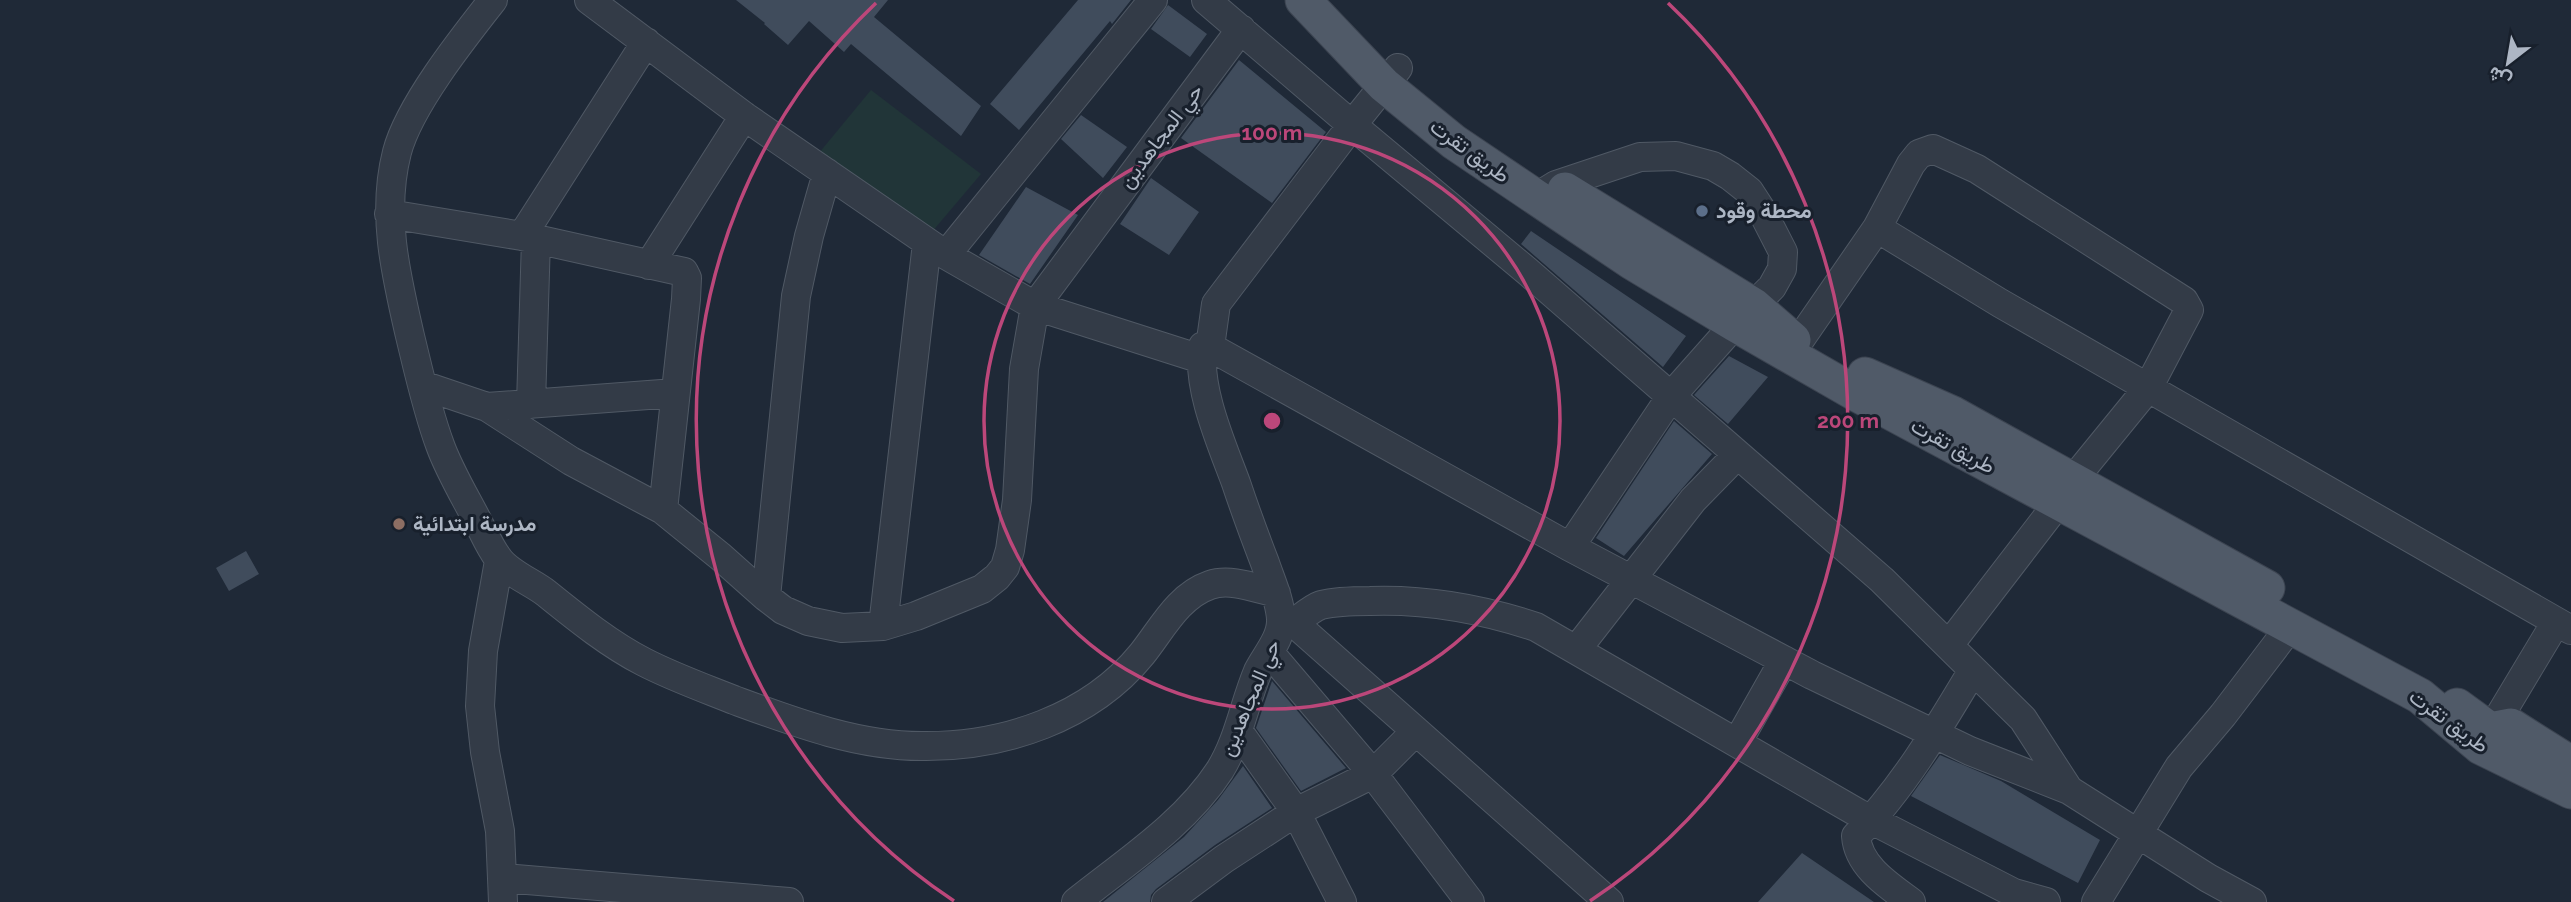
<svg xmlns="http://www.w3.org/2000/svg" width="2571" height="902" viewBox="0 0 2571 902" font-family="Raleway,Vazirmatn,sans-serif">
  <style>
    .green { fill: #213538 }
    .building { fill: #404c5c }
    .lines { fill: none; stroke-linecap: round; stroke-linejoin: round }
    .minor-casing { stroke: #505965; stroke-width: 30 }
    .major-casing { stroke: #3c4451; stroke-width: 37 }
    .minor { stroke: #333b47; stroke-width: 28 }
    .major { stroke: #505a68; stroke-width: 35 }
    .ring { fill: none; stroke: #bc477a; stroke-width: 3.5 }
    .service-dot { fill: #5c6f8a; stroke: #18202c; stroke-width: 2.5 }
    .education-dot { fill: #8d6e63; stroke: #18202c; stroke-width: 2.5 }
    .labels { text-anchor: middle; stroke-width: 6; stroke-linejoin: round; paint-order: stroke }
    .street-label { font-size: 21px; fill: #adb6c4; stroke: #18202c }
    .poi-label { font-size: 21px; font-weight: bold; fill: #adb6c4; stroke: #18202c; text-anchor: start }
    .centre { fill: #bc477a; stroke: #18202c; stroke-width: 3.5 }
    .ring-label { font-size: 21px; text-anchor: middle; font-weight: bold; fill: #bc477a; stroke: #18202c; stroke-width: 6; stroke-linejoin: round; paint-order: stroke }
  </style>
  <rect width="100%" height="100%" fill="#1f2937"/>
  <path class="green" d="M871 90 981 174 931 233 819 153Z"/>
  <path class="building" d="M736 0H888L874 17 981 106 961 136 851 44 844 52 809 21 788 45 764 24 765 23Z
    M1078 0H1131L1112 24 1110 21 1019 130 990 104Z
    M1168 5 1207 34 1190 57 1151 29Z
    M1239 60 1326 132 1272 203 1181 138Z
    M1081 115 1127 147 1103 178 1061 139Z
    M1151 178 1199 212 1169 255 1120 224Z
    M1026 187 1078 215 1030 284 979 255Z
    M1531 231 1686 336 1663 367 1521 244Z
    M1729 356 1768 377 1728 424 1694 395Z
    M1674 421 1712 454 1624 556 1596 538Z
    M246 551 259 574 229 591 216 568Z
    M1272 681 1346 768 1301 791 1256 728Z
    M1940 755 2001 781 2100 840 2078 883 1911 796Z
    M1243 766 1272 808 1215 845 1156 889 1151 895 1150 902H1103L1184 837 1218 800Z
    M1802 853 1874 902H1758Z"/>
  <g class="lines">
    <g class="minor-casing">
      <path id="minor" d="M493 0C463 38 409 106 397 152 381 214 396 275 410 336 419 373 427 410 440 445 449 470 464 495 476 518 483 531 489 546 498 558 508 573 532 582 546 593 577 618 609 644 644 662 673 677 704 688 734 700 794 722 857 746 922 746 1004 747 1090 718 1142 654 1162 629 1178 596 1210 585 1230 578 1255 588 1276 593
        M589 0 744 116 946 255 1035 306 1201 359
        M1206 0 1352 125 1527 271 1882 580 2023 719 2069 790
        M1543 193 1556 185 1640 157 1676 156 1713 166 1730 176 1749 191 1762 211 1783 252 1782 269 1772 287 1735 324 1672 395 1570 547
        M389 214 522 236 684 272 687 278 686 299 663 510
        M1877 228 1911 164 1919 154 1933 149 1977 169 2184 301 2189 310 2148 388 2073 480 2058 503 1949 645
        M522 236 646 42
        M946 255 1153 0
        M649 265 744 116
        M1797 344 1877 228 2000 303 2571 630
        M1210 347 1570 547 1812 675 1970 751 2069 790 2208 878 2252 902
        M1210 347 1216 304 1352 125 1398 68
        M422 385 487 407 571 461 663 510 721 557 766 597 783 610 808 621 842 628 883 626 916 616 982 589 997 577 1005 567 1010 550 1017 500 1024 369 1035 306 1241 29
        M531 404 536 239
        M487 407 675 393
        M499 561 483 651 480 706 485 752 500 831 503 902
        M766 597 796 296 809 236 827 173
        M1282 621 1294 623 1609 902
        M1294 623C1302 617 1312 608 1321 605 1337 601 1354 601 1370 601 1428 599 1482 609 1536 627L1858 813 2014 893 2046 902
        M883 626 927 243
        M1577 649 1693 500 1737 455
        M1270 653 1373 774 1470 902
        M1239 732 1296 812 1342 902
        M2484 742 2556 622
        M1737 743 1784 660
        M503 878 789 902
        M1076 902C1126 862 1185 824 1220 770 1239 739 1244 704 1258 671 1266 655 1282 638 1281 619 1280 600 1271 581 1265 563 1255 537 1245 510 1236 483 1222 445 1196 387 1203 346L1207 347
        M1166 902 1224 859 1296 812 1373 774 1416 731
        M1911 902C1888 885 1858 866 1856 836 1903 788 1939 727 1973 670
        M2096 902 2179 767 2223 715 2290 627"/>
    </g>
    <g class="major-casing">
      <path id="major" d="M1303 0 1384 85 1454 142 1632 262 1735 324 1857 394 2420 696 2481 747 2571 791
        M1565 190 1754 306 1793 340
        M1865 375 1953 414 2267 588
        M2457 706 2490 730 2511 726 2571 764"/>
    </g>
    <use href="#minor" class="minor"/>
    <use href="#major" class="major"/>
  </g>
  <g class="ring">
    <circle cx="1272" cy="421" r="288"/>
    <path d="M954 901A576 576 0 0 1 876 3M1668 3A576 576 0 0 1 1590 901"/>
  </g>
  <circle class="service-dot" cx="1702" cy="211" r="7"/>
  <circle class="education-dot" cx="399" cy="524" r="7"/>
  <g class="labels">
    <g class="street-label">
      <text transform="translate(1161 136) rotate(-53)" y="7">حي المجاهدين</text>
      <text transform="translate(1470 151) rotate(36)" y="7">طريق تقرت</text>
      <text transform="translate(1953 446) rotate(29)" y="7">طريق تقرت</text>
      <text transform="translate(1250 698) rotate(-67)" y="7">حي المجاهدين</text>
      <text transform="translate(2449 721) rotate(36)" y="7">طريق تقرت</text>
    </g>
    <g class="poi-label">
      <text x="1716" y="218">محطة وقود</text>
      <text x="413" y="531">مدرسة ابتدائية</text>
    </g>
  </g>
  <circle cx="1272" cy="421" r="10" class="centre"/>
  <g class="ring-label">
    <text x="1272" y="140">100 m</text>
    <text x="1848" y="428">200 m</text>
  </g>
  <g transform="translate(2508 63) rotate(211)" stroke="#18202c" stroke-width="5" paint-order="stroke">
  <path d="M0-5L12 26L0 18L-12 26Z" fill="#adb6c4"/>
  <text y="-10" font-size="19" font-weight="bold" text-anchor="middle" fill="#adb6c4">ش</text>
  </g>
</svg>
